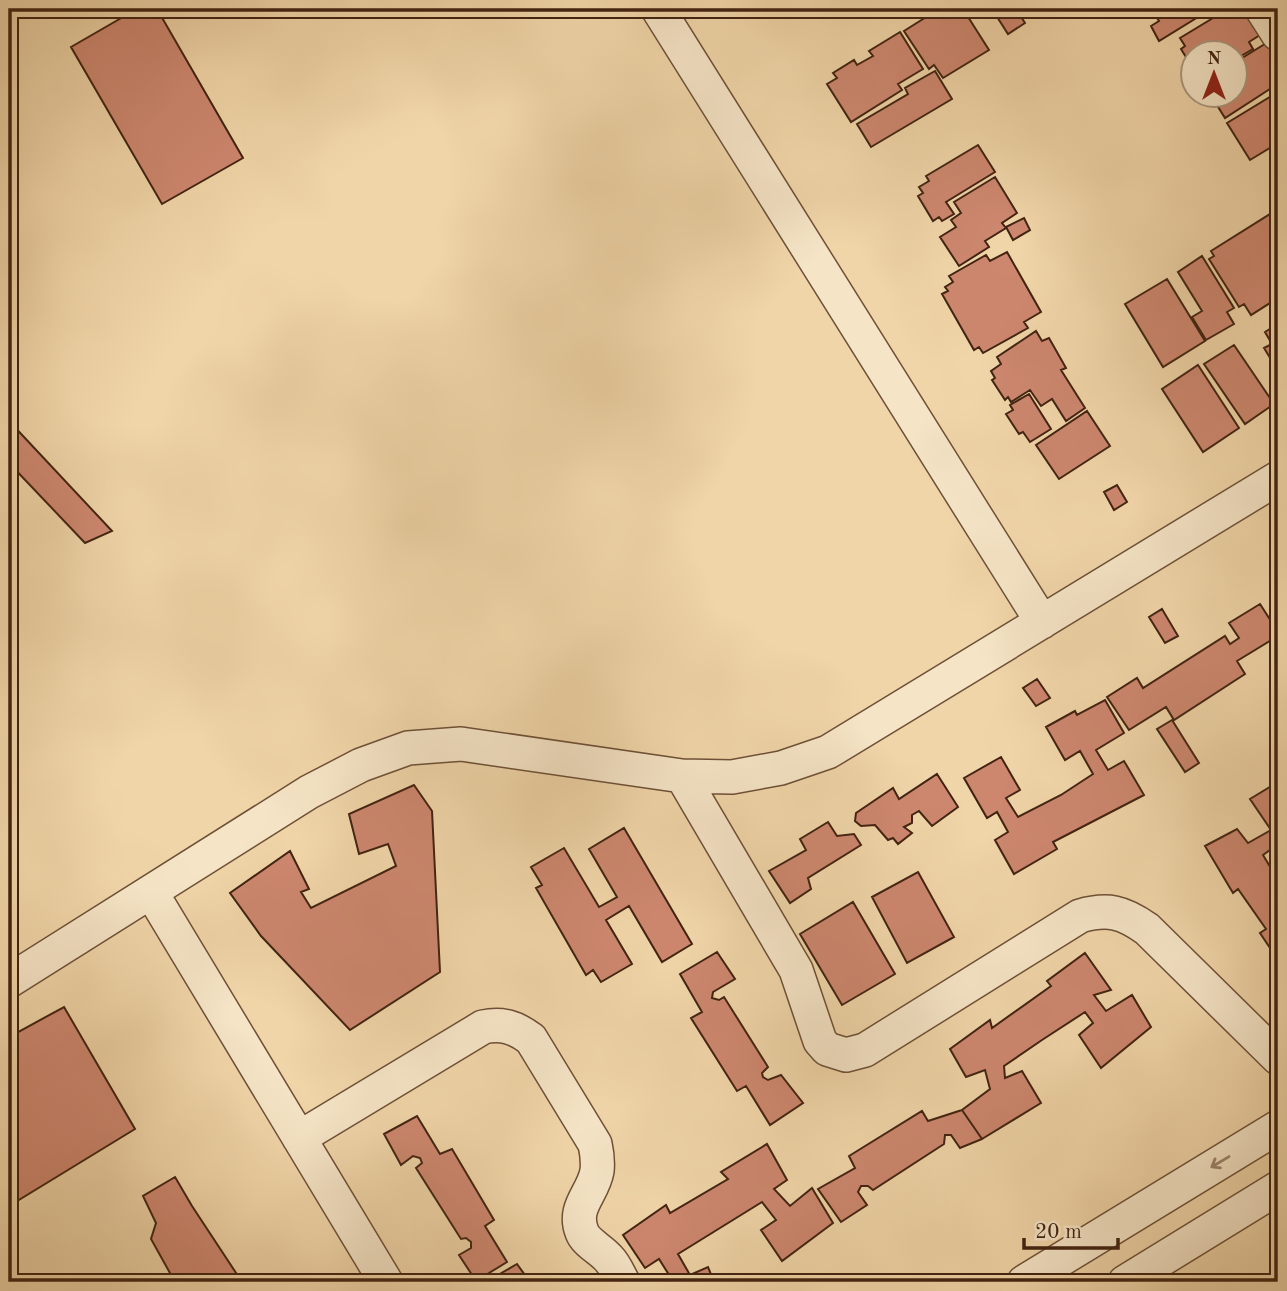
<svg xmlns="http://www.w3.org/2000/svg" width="1287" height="1291" viewBox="0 0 1287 1291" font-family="'Old Standard TT',serif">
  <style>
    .building { fill: #cd876f; stroke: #422311; stroke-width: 2 }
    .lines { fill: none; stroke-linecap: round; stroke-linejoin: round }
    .street-casing { stroke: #6e5037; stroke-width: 36 }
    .street { stroke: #f5e4c6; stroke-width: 33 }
    .oneway { stroke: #9c846c }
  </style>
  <rect width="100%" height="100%" fill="#f0d5a8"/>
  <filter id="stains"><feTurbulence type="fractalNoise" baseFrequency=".00286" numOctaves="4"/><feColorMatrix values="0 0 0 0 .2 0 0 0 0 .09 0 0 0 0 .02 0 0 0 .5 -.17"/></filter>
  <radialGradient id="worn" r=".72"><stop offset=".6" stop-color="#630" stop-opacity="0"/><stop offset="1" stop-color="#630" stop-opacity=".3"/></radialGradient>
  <path class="building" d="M137 9H157L243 158 162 204 71 47Z
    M939 9H963L989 50 943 78 934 65 929 69 904 31Z
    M975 9H1016L1025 23 1008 34 992 9 980 17Z
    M1151 9H1211L1159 41 1151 26 1159 21Z
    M1228 9H1244L1260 35 1249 42 1253 49 1234 60V52H1192V67L1181 49 1185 46 1180 38Z
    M900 32 923 69 898 84 902 90 851 122 827 84 837 78 833 73 854 60 857 65 873 56 869 51Z
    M1268 42 1278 58V78L1273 82 1276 85 1225 118 1210 94H1234V63Z
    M935 71 952 99 871 147 857 124 908 94 905 88Z
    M1278 92V143L1250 160 1227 123Z
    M978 145 995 172 946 202 954 214 942 221 939 217 933 221 918 196 923 193 919 187 929 181 926 176Z
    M995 177 1017 213 1002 223 1006 228 985 241 989 247 959 266 940 237 956 227 951 220 961 213 954 202Z
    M1278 209V298L1251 315 1244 304 1239 307 1209 259 1214 256 1211 251Z
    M1024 218 1030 230 1013 240 1006 227Z
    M1007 252 1041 312 1024 322 1028 328 983 353 979 347 974 350 942 294 948 291 945 287 953 282 949 276 986 255 990 261Z
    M1202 256 1234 308 1227 312 1234 324 1206 340 1192 317 1202 311 1178 272Z
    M1167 279 1205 341 1163 367 1125 304Z
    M1278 324V371L1264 348 1272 344 1265 332Z
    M1036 331 1042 341 1049 338 1066 368 1061 370 1085 408 1066 421 1052 399 1041 406 1030 390 1011 402 1008 397 1005 400 992 380 995 378 991 371 1001 364 997 357Z
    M1234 345 1274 404 1245 424 1204 364Z
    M1198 365 1239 428 1203 452 1162 389Z
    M1029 394 1051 429 1030 442 1023 432 1019 434 1006 414 1013 410 1010 405Z
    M1087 411 1110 446 1059 479 1036 445Z
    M9 421 112 531 85 543 9 463Z
    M1117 485 1127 502 1114 510 1104 492Z
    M1260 604 1278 632V636L1237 661 1245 674 1174 720 1166 707 1129 730 1107 697 1137 678 1143 688 1225 636 1230 644 1239 638 1229 623Z
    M1162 609 1178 636 1165 643 1149 617Z
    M1037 679 1050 698 1036 706 1023 688Z
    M1105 700 1124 733 1096 750 1108 770 1124 761 1144 795 1053 842 1057 849 1014 874 995 840 1008 832 997 812 987 818 964 778 1001 757 1020 790 1006 798 1018 817 1061 795 1093 774 1080 751 1065 760 1046 727 1075 711 1077 715Z
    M1172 720 1199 763 1185 772 1157 729Z
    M937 774 958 807 932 826 919 811 912 815V823L904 827 912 833 898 844 893 838 888 840 875 825 861 826 855 821 856 813 893 788 899 799Z
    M1278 782V844L1263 855 1278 880V960L1260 933 1266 929 1238 889 1233 893 1205 846 1237 829 1248 843 1271 830 1250 799Z
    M414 785 432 811 440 972 350 1030 261 936 230 893 290 851 309 889 301 892 311 908 396 866 388 844 359 854 349 814Z
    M828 822 837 836 854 834 861 845 808 878 811 889 790 903 769 871 806 850 800 839Z
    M624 828 692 944 662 962 629 906 606 920 632 964 601 982 593 970 586 975 536 888 542 885 531 867 564 848 599 907 617 897 589 849Z
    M918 872 954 937 907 963 872 897Z
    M853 902 895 974 842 1005 800 934Z
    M717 952 735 979 713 992 712 998 719 1000 724 997 768 1067 762 1073 763 1077 768 1080 781 1075 803 1103 770 1125 746 1086 737 1091 691 1018 702 1012 680 974Z
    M1085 953 1111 990 1094 995 1106 1011 1132 995 1151 1027 1101 1068 1079 1035 1093 1023 1085 1012 1042 1040 1004 1066 1005 1078 1022 1071 1041 1103 982 1139 962 1110 990 1089 985 1070 966 1077 950 1049 990 1020 992 1028 1051 986 1047 981Z
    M64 1007 135 1129 9 1206V1037Z
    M962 1110 982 1139 960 1148 951 1135H945L944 1144 873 1190 868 1186H861L858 1192 867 1205 841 1222 818 1189 855 1168 849 1156 922 1111 928 1121Z
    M417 1116 440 1154 452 1149 494 1220 485 1226 507 1262 476 1281 459 1255 471 1248V1242L466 1238 461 1239 416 1168 422 1163 420 1158 413 1156 401 1165 384 1134Z
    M767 1144 787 1180 774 1189 790 1206 812 1188 833 1223 782 1261 761 1230 776 1220 762 1202 678 1254 690 1275 708 1267 714 1282H665L671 1278 659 1259 645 1268 623 1235 666 1205 670 1213 728 1179 721 1172Z
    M175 1177 192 1206 242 1282H175L151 1239 156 1223 143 1196Z
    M517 1264 530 1282H486Z"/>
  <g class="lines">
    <g class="street-casing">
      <path id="street" d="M658 9 1042 622
        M1262 9 1278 34
        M682 776 796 970 820 1041 827 1049 846 1055 865 1050 1080 916C1108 908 1123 912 1147 929L1278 1058
        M151 892 386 1282
        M9 981 309 792 361 765 408 748 461 744 682 776 732 777 781 768 828 752 1278 478
        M299 1138 483 1027C502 1023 515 1027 531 1039L595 1144C597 1153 598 1162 597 1171 593 1194 572 1207 582 1232 586 1243 602 1250 609 1259 615 1265 619 1275 623 1282
        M1024 1282 1278 1127
        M1125 1282 1278 1188"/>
    </g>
    <use href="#street" class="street"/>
  </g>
  <defs><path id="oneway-shaft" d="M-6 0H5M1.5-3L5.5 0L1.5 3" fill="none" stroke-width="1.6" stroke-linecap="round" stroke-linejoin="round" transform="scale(1.75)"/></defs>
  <use class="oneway" href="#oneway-shaft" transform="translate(1220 1162) rotate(149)"/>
  <rect width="1287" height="1291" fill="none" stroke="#f0d5a8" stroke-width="35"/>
  <rect x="10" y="10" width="1266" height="1270" fill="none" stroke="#422311" stroke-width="3.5"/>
  <rect x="18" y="18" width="1252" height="1256" fill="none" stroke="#422311" stroke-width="2"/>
  <g transform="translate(1214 74)"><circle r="33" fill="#f5e4c6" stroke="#ad977e" stroke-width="2"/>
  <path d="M0-5L12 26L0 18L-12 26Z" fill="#8f2418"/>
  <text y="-10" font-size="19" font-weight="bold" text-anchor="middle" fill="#422311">N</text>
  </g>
  <path d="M1024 1238v10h94v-10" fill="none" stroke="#422311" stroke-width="3.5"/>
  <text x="1035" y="1238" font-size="21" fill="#422311" stroke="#f5e4c6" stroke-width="5" paint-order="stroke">20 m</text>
  <rect width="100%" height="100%" filter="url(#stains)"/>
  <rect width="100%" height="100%" fill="url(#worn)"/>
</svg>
